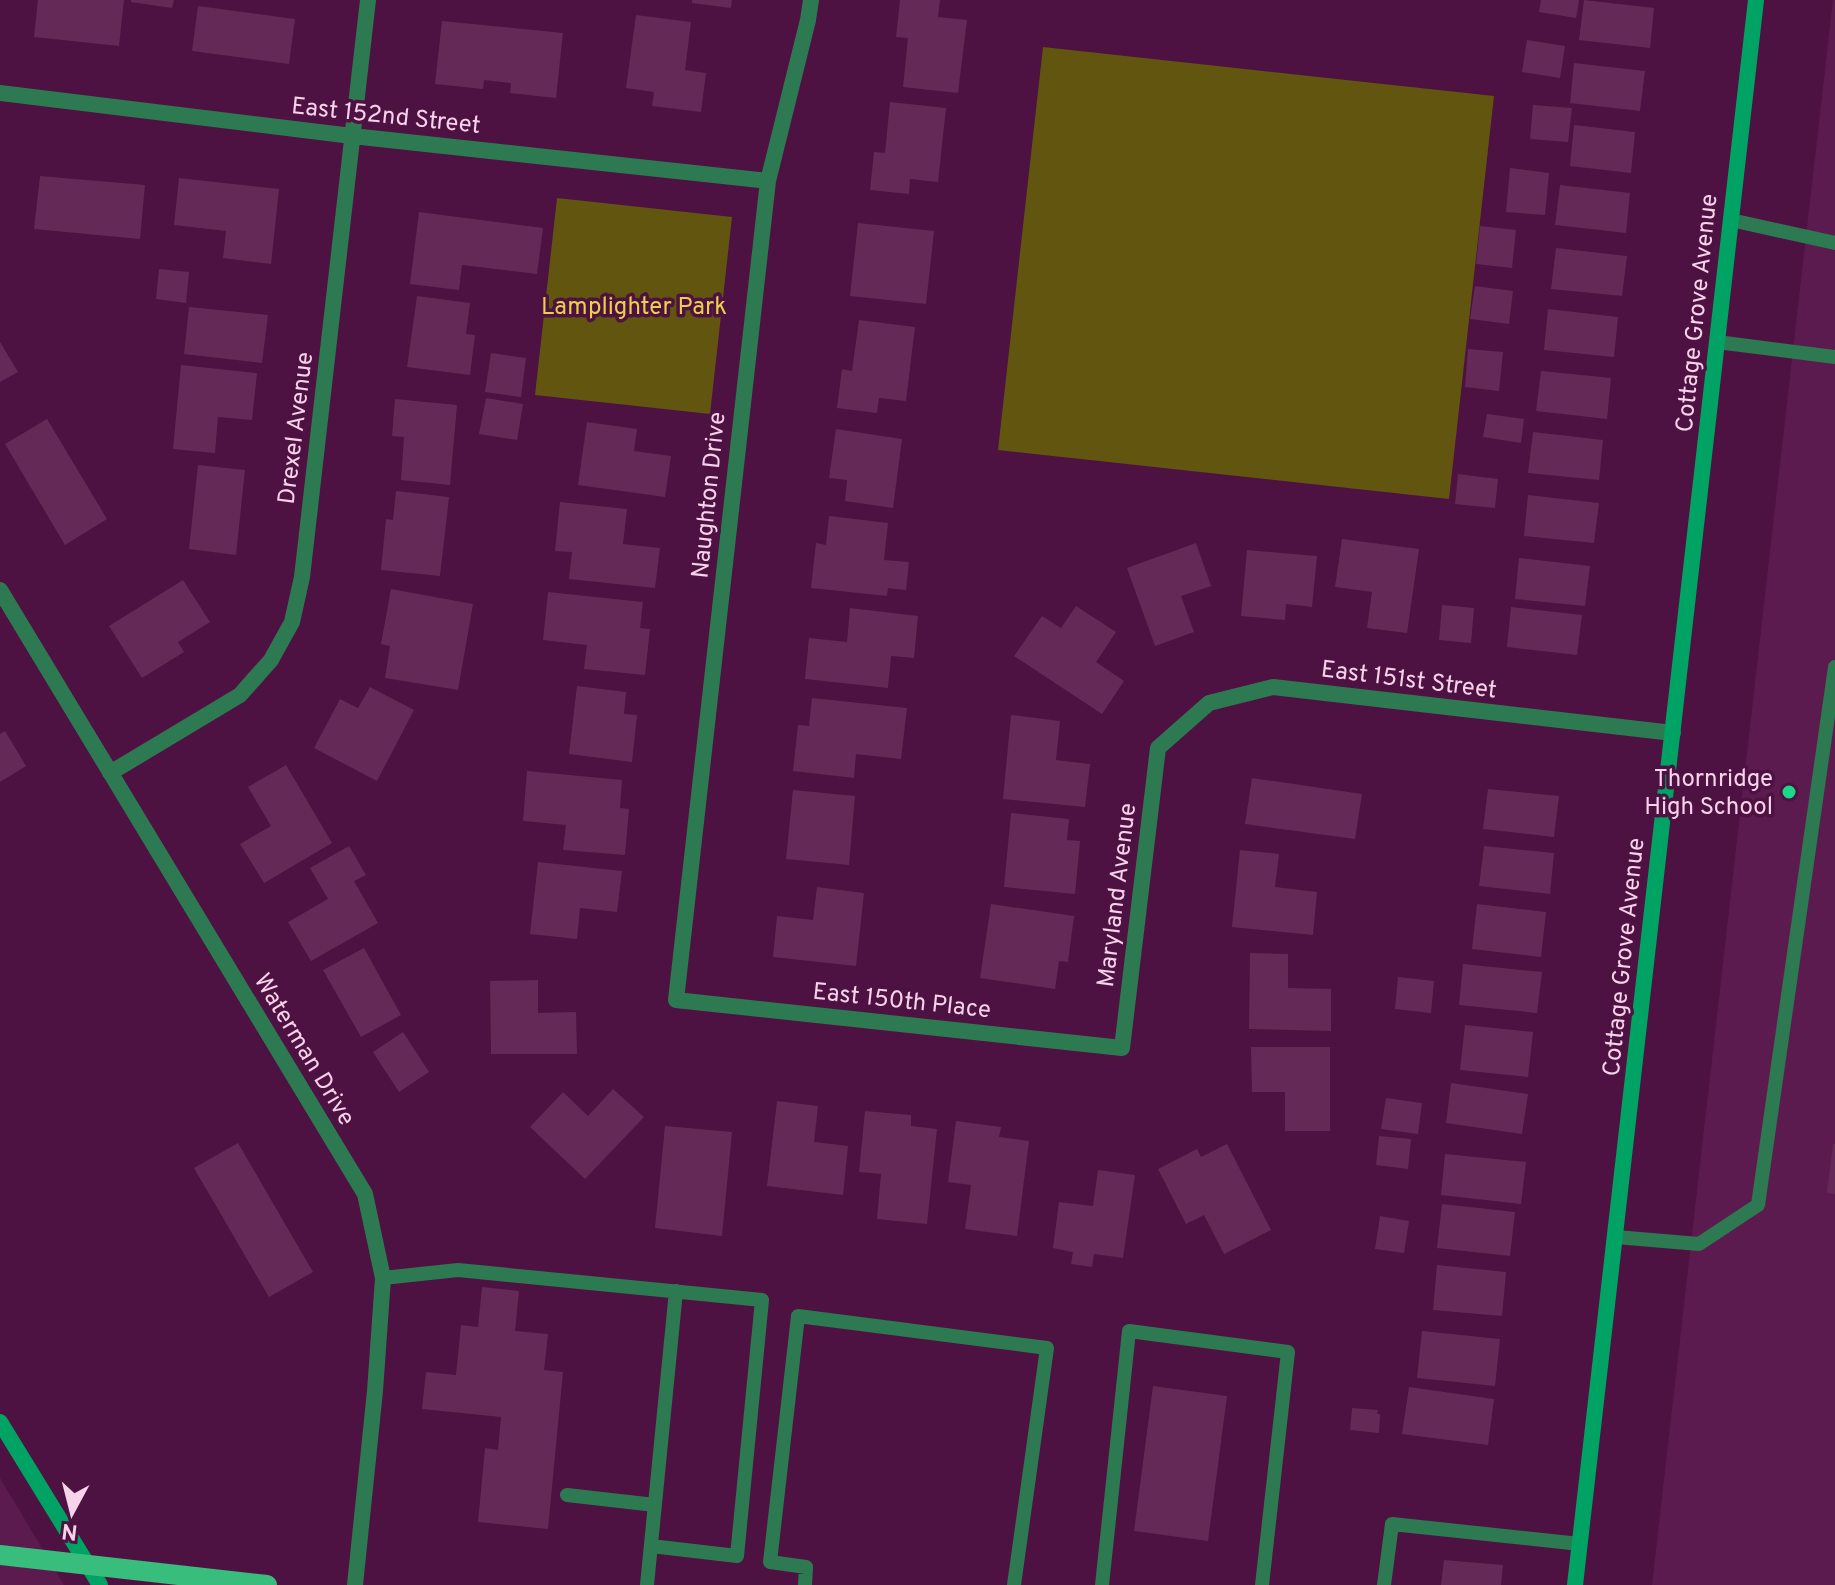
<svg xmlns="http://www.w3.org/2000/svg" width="1835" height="1585" viewBox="0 0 1835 1585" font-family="Overpass,sans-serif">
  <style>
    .built { fill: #5c1b4f }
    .green { fill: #62550f }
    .building { fill: #652957 }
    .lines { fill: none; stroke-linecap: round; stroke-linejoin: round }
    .lane { stroke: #2d7952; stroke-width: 14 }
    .street { stroke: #2d7952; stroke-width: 16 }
    .secondary { stroke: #00a364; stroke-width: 16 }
    .primary { stroke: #38bd7c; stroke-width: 20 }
    .poi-dot { fill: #1bd988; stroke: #4d1241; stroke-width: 3 }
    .labels { text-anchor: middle; stroke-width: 7; stroke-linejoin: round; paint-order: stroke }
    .street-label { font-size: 24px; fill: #f7d2eb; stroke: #4d1241 }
    .park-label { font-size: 24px; fill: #ebd049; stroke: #4d1241 }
    .poi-label { font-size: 24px; fill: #f7d2eb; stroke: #4d1241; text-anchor: end }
  </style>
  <rect width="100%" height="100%" fill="#4d1241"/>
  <path class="built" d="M1833 0H1835V1585H1652Z
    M0 1478 64 1585H0Z"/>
  <path class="green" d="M1043 47 1494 96 1449 499 998 450Z
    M557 198 732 217 710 414 535 395Z"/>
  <path class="building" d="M38 0H124L119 46 34 37Z
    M131 0H174L172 8 131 2Z
    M692 0H732L731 8 692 3Z
    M900 0H940L938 17 967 20 958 93 903 87 908 38 896 37Z
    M1541 0H1579L1576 18 1539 12Z
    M1584 0 1654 8 1650 48 1579 40Z
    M198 6 295 19 289 64 192 51Z
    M636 15 691 22 685 70 706 73 701 112 652 106 654 92 626 88Z
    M442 21 563 33 556 98 510 93 511 83 484 80 483 89 435 84Z
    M1527 40 1565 46 1560 78 1522 72Z
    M1574 63 1645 71 1640 111 1570 103Z
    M890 102 946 108 938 182 910 179 909 194 870 190 874 152 885 153Z
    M1533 105 1572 108 1568 142 1530 139Z
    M1574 125 1635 132 1631 173 1570 166Z
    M1510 168 1549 173 1545 215 1506 212Z
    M40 176 145 185 140 239 34 229Z
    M179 178 279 189 271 264 223 258 226 231 174 225Z
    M1560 185 1630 193 1626 233 1555 225Z
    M419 212 543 228 537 274 462 265 459 290 410 284Z
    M858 223 934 231 926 304 850 296Z
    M1480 226 1516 230 1512 268 1476 264Z
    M1556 248 1627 256 1622 296 1551 289Z
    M159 269 189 272 186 303 156 299Z
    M1475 286 1513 291 1509 324 1470 319Z
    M417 296 470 303 466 334 475 335 470 375 407 367Z
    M189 307 268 315 262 363 184 354Z
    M1548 309 1618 317 1614 357 1544 350Z
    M859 320 915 327 906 401 879 398 877 413 837 408 842 369 852 371Z
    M0 342 18 372 0 382Z
    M1468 349 1503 352 1499 391 1465 387Z
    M491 353 526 358 521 397 485 392Z
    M181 365 257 373 252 420 218 417 215 453 173 449Z
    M1541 371 1611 378 1607 419 1536 411Z
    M486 398 523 404 517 440 479 434Z
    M395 399 457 405 450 485 401 480 404 437 392 436Z
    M1487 414 1524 419 1521 443 1483 437Z
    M47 419 107 519 65 545 5 444Z
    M587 422 637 429 634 451 671 456 665 497 578 485Z
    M836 429 902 439 893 508 845 501 847 480 829 478Z
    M1533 432 1603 440 1599 480 1528 473Z
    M198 465 245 470 236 555 189 549Z
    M1458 474 1498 479 1495 508 1455 504Z
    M396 491 449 497 440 576 381 570 386 519 393 520Z
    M1528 495 1599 503 1594 543 1524 536Z
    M560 502 627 509 623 544 660 548 655 588 569 579 572 552 555 551Z
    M829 516 888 523 884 560 909 562 906 590 888 588 887 596 811 588 816 543 826 545Z
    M1342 539 1419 549 1407 633 1367 628 1372 592 1335 587Z
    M1196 543 1211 586 1181 596 1194 632 1155 646 1127 568Z
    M1247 550 1317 556 1312 607 1286 604 1285 620 1241 616Z
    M1519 558 1590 566 1585 606 1515 599Z
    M183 580 210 622 178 642 184 652 142 678 109 626Z
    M391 589 473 604 458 690 385 678 390 646 381 644Z
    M548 592 643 602 640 628 650 629 645 675 584 669 587 645 543 640Z
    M1442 605 1474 608 1471 643 1439 640Z
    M1076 606 1116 632 1096 662 1124 681 1102 714 1014 656 1042 616 1061 628Z
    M1511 607 1582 615 1577 655 1507 647Z
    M850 608 918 616 914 658 891 656 888 688 805 679 809 638 847 642Z
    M577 686 626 692 624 714 637 715 632 762 569 754Z
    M370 687 414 710 377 781 314 748 340 699 358 708Z
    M812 698 907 708 901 759 856 754 854 778 793 771 798 725 809 726Z
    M1011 715 1060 721 1056 760 1090 764 1085 807 1003 799Z
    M5 731 26 766 0 782V734Z
    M286 765 332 843 264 883 240 844 271 826 248 787Z
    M527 771 622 780 620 808 629 809 625 855 563 850 566 825 523 821Z
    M1252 778 1362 794 1355 839 1245 824Z
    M1488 789 1559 796 1554 837 1483 829Z
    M793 790 855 796 849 865 786 859Z
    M1011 813 1069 819 1067 840 1080 841 1075 894 1004 887Z
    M349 846 366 875 354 881 378 923 311 961 288 922 328 899 310 868Z
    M1484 846 1554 853 1550 894 1479 886Z
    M1240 850 1279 854 1275 887 1317 892 1313 935 1232 927Z
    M538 862 622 871 617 912 580 908 577 939 530 934Z
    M817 887 864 893 856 966 773 957 777 916 813 920Z
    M991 904 1074 916 1068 962 1059 961 1055 989 980 978Z
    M1477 904 1546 912 1541 957 1472 949Z
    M364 948 401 1015 361 1037 323 970Z
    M1250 953 1288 954V988L1331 989V1031L1249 1029Z
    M1463 964 1542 972 1537 1013 1459 1005Z
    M1398 977 1434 981 1431 1013 1395 1009Z
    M538 980V1013L576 1012 577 1054H491L490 981Z
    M1465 1025 1533 1032 1528 1077 1460 1070Z
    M403 1032 429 1072 399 1092 373 1052Z
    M1251 1047H1330V1131H1285V1092H1252Z
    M1451 1083 1528 1094 1522 1134 1446 1123Z
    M613 1089 644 1117 585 1179 530 1127 563 1092 588 1116Z
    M1386 1098 1422 1103 1418 1134 1381 1129Z
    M777 1101 818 1106 814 1142 848 1146 843 1195 767 1186Z
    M865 1111 911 1115V1126L937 1129 927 1224 877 1219 881 1174 859 1172Z
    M956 1121 1001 1127 999 1137 1029 1141 1017 1236 965 1229 971 1185 948 1182Z
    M665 1126 732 1132 722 1236 655 1228Z
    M1379 1136 1411 1139 1408 1169 1376 1165Z
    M238 1143 313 1272 269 1297 194 1168Z
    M1227 1144 1271 1230 1224 1254 1204 1215 1186 1224 1158 1169 1197 1149 1201 1157Z
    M1833 1144H1835V1194L1827 1193Z
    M1445 1154 1526 1162 1521 1204 1441 1195Z
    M1098 1170 1135 1175 1123 1258 1094 1254 1092 1267 1071 1264 1073 1252 1053 1248 1059 1202 1093 1206Z
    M1442 1204 1515 1212 1510 1256 1437 1248Z
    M1380 1216 1409 1221 1404 1253 1375 1249Z
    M1437 1265 1506 1272 1502 1316 1433 1310Z
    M482 1287 519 1291 515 1331 548 1334 544 1370 563 1372 548 1529 478 1522 485 1448 498 1450 501 1417 422 1409 426 1372 456 1375 461 1325 478 1327Z
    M1422 1331 1500 1339 1495 1386 1417 1378Z
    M1153 1386 1227 1396 1208 1541 1134 1531Z
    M1409 1387 1494 1399 1488 1445 1402 1434Z
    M1352 1408 1378 1410 1377 1414H1380L1379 1433 1350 1430Z
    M1444 1560 1503 1565 1501 1585H1441Z"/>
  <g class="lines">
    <path class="lane" d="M1731 220 1835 243
      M1717 342 1835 357
      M1616 1237 1699 1244 1758 1205 1835 667
      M383 1278 458 1270 762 1300 737 1556 651 1546
      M567 1495 655 1505
      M647 1585 676 1291
      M805 1585 806 1567 770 1562 798 1316 1047 1348 1014 1585
      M1102 1585 1129 1331 1288 1352 1262 1585
      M1384 1585 1392 1524 1580 1544"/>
    <path class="street" d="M811 0 808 20 768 181 676 1000 1122 1048 1158 748 1209 703 1273 687 1673 733
      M0 93 352 136 768 181
      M0 590 365 1194 383 1278 375 1391 355 1585
      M110 773 240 695 271 660 292 622 302 577 368 0"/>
    <path class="secondary" d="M0 1422 100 1585
      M1575 1585 1756 0"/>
    <path class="primary" d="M0 1555 267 1585"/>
  </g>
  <circle class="poi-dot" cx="1789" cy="792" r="8"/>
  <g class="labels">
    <g class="street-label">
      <text transform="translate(386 115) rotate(6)" y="8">East 152nd Street</text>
      <text transform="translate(1696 313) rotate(-84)" y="8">Cottage Grove Avenue</text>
      <text transform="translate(295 428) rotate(-83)" y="8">Drexel Avenue</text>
      <text transform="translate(708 495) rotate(-84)" y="8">Naughton Drive</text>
      <text transform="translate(1409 679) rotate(7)" y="8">East 151st Street</text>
      <text transform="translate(1116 895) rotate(-83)" y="8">Maryland Avenue</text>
      <text transform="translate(1623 957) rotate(-84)" y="8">Cottage Grove Avenue</text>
      <text transform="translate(902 1000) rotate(6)" y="8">East 150th Place</text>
      <text transform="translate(305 1049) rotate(59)" y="8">Waterman Drive</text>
    </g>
    <g class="park-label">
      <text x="634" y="314">Lamplighter Park</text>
    </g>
    <g class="poi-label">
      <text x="1773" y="786">Thornridge<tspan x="1773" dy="28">High School</tspan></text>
    </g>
  </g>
  <g transform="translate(72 1513) rotate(187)" stroke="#4d1241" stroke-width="6" paint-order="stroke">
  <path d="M0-6L14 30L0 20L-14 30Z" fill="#f7d2eb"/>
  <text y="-12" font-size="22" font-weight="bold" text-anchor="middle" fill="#f7d2eb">N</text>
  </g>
</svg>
